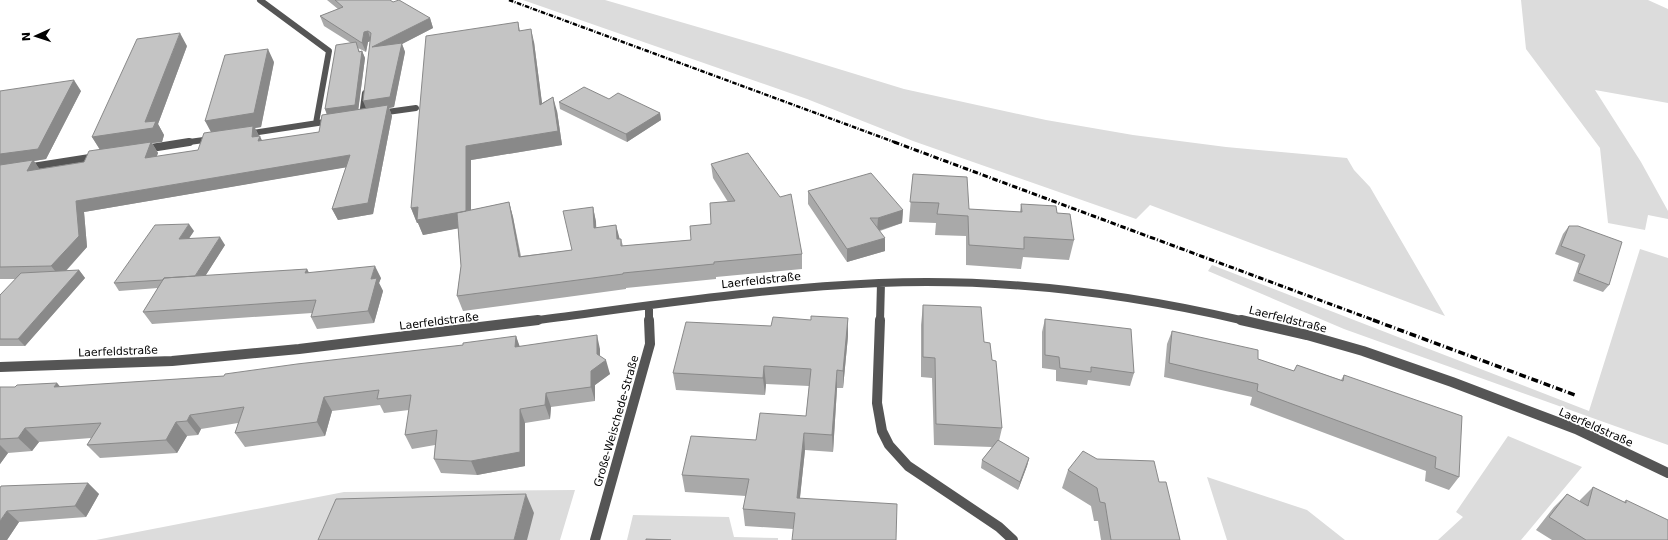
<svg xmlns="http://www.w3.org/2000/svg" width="1668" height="540" viewBox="0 0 1668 540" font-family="'DejaVu Sans',sans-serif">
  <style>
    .green { fill: #dcdcdc }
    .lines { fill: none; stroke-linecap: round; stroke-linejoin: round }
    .street-far2 { stroke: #555; stroke-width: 6 }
    .street-far1 { stroke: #555; stroke-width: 8 }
    .street { stroke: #555; stroke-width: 10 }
    .rail-far2 { stroke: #000; stroke-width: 2.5; stroke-dasharray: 4.5 1.5 1 1.5; stroke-linecap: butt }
    .rail-far1 { stroke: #000; stroke-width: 3; stroke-dasharray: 5.5 2 1 2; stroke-linecap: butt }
    .rail { stroke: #000; stroke-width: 3.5; stroke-dasharray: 7 2.5 1 2.5; stroke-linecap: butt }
    .wall { fill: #a9a9a9; fill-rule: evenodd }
    .shaded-wall { fill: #898989 }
    .building { fill: #c4c4c4; stroke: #898989 }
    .labels { text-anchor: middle; stroke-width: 3.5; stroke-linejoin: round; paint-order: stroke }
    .street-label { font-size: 11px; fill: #000; stroke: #fff }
  </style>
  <rect width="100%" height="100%" fill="#fff"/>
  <path class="green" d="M523 0H605L780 51 904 89 1046 120 1133 135 1226 147 1347 158 1354 170 1370 187 1445 316 1150 205 1136 219 913 141 807 99Z
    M1521 0H1648L1668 9V103L1595 90 1641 162 1668 211V219L1648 215 1645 230 1608 223 1600 148 1526 49Z
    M1640 249 1668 258V445L1344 329 1208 271 1212 265 1589 411Z
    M1508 436 1582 467 1521 540H1438L1463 517 1456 512Z
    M1207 477 1307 510 1345 540H1227Z
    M575 490 560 540H96L344 492Z
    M633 515 729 517 734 537 778 538V540H627Z"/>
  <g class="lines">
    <path class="street-far2" d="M260 0 329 51 316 123
      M380 113 416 108
      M362 116 365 93
      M246 134 331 121
      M182 143 211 139"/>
    <path class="street-far1" d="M145 149 189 142
      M26 168 96 157
      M649 306V321
      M530 321C646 306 762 288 879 283 1001 278 1126 293 1245 321
      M880 321 881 283"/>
    <path class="street" d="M880 320 877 403 882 431 889 445 908 466 999 527 1013 540
      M1241 320 1307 335 1363 351 1452 382 1576 429 1668 473
      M0 367 172 361 299 349 538 320
      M595 540 650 344 649 320"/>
    <path class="rail-far2" d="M509 0 897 143"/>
    <path class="rail-far1" d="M894 142 1376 321"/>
    <path class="rail" d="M1373 320 1575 395"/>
  </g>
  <path class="wall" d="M327 0H390L393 2 430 18 433 28 402 44 405 52 394 107 389 108 392 116 373 214 338 220 332 209 346 167 84 212 87 247 66 271 79 270 85 278 25 346H0V295L16 279H0V91H81L46 159 34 161 39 169 84 162 100 150 92 137 187 46 158 124 164 135 162 142 152 143 158 153 156 157 198 150 211 132 274 62 261 127 255 128 259 136 262 141 319 132 327 115 325 109 351 43 324 26 320 16 338 9ZM370 41 366 109 358 110 365 58 362 51 360 52 358 48 366 52 368 42Z
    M518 22 520 31 534 42 542 104 557 111 562 145 471 160V210L509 202 513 217 521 256 572 250 593 207 596 222V228L616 225 619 239H621L623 246 691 240 711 224 728 202 713 178 711 164 802 254V269L716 277V279L626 288V289L463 311 457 296 461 266 458 228 423 235 418 223H417L411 208Z
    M609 99 660 113 661 120 627 142 560 109 559 102Z
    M913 174 969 209 1020 212 1021 204 1057 213 1074 240 1069 260 1023 257 1021 269 966 265V236L935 235 936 223 909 222Z
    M808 191 903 210 902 223 880 231 885 251 847 262 808 204Z
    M1569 226 1609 285 1603 292 1573 281 1579 263 1555 254 1563 234Z
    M194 231 189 238 225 245 205 276 307 269 309 273 381 278 379 283 383 291 374 323 317 329 311 317 312 313 152 324 143 312 158 288 119 291 114 283Z
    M923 305 984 342 992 360 1002 428 999 441 1029 458 1027 466 1018 490 981 468 982 460 992 447 934 445 932 378 921 377V325Z
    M848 318V336L843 388H837L833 452 805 450 800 498 793 529 745 526 743 509 746 496 685 492 682 475 806 416 809 386 766 384 765 395 676 390 673 373 771 326 811 320Z
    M1045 319 1134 373 1130 386 1088 380 1087 385 1056 381V370L1042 368V332Z
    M1172 331 1258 359 1294 371 1297 365 1341 380 1344 375 1459 477 1449 490 1425 481 1426 471 1250 405 1252 397 1164 377 1167 344Z
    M516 336 519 346 600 349V356L610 374 595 385V401L551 407 550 419 525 423V466L477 475 441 473 434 459 435 445 412 449 405 435 409 410 384 413 380 405 332 411 325 436 245 447 235 433 238 423 201 429 198 435 187 436 177 453 100 458 87 445 91 438 39 442 32 451 8 453 0 464V387H15L57 383 60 387 224 376 463 345Z
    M1097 459 1159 482 1180 540H1101L1098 521H1094L1091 506 1062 488 1068 470Z
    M88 483 99 494 86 517 19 522 7 540 0 488Z
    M1593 487 1624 502 1626 500 1668 540H1552L1536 530 1554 507 1567 494 1580 502V500Z"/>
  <path class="shaded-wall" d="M430 18 433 28 402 44 405 52 394 107 389 108 392 116 373 214 338 220 332 209 367 111 363 101 372 47Z
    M531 29 534 42 544 118 540 105Z
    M368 31 371 41 368 42 366 52 362 43 364 32Z
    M180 33 187 46 158 124 164 135 162 142 152 143 158 153 152 169 101 151 92 137 145 122Z
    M356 42 361 57 362 51 365 58 358 112 328 117 325 109Z
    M268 49 274 62 261 127 255 128 259 136 257 148 212 134 205 121Z
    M74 80 81 91 46 159 34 161 41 171 35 182 0 167V154Z
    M553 97 557 111 562 145 471 160V226L423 235 418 223H417L411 208 418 207 466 146Z
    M660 113 661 120 627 142 626 134Z
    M260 136 265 147 258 141Z
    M350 155 354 166 84 212 87 247 60 277 51 266 76 201Z
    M509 202 513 217 523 272 519 257Z
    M593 207 596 222 597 243 594 228Z
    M903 210 902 223 877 231 878 218Z
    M189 224 194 231 184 246 179 239Z
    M616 225 620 240 617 239Z
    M220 237 225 245 199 286 194 278Z
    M885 238V251L847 262V249Z
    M375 266 381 278 379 283 383 291 374 323 368 311 371 279Z
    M307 269 313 281 305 273Z
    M79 270 85 278 25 346 18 339Z
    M848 318V336L843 388V371Z
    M597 335 600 349V364L606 360 610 374 595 385V401L591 387V371L597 354Z
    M516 336 521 350 515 347Z
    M764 366 766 384 765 395 763 378Z
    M837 370V388L833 452 832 435Z
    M57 383 69 397 54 387Z
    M546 393 551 407 550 419 545 405Z
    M324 397 332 411 325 436 317 422Z
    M520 409 525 423V466L477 475 471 461Z
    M190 415 201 429 198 435 187 421Z
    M176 422 187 436 177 453 166 440Z
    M25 428 39 442 32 451 18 438Z
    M804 433 805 450 798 515 797 498Z
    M0 445 8 453 0 464Z
    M1029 458 1027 466 1018 490 1020 482Z
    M88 483 99 494 86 517 75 506Z
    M526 494 534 513 527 540H514Z
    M7 511 19 522 7 540H0V521Z"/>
  <path class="building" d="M335 0H390L393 2 399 0 430 18 372 47 402 43 390 97 363 101 371 33 368 31 364 32 362 43 320 16 343 7Z
    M518 22 519 31 531 29 540 105 553 97 558 131 466 146V211L417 220 418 207 411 208 426 36Z
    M180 33 145 122 156 121 153 128 92 137 137 39Z
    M356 42 359 52 362 51 355 105 325 109 336 45Z
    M268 49 254 113 205 121 225 55Z
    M74 80 38 149 0 154V91Z
    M584 87 609 99 618 93 660 113 626 134 559 102Z
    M388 105 368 203 332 209 350 155 76 201 79 236 51 266 0 267V165L33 160 27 171 84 162 89 151 151 142 145 158 198 150 204 133 253 126 252 137 260 136 258 141 319 132 322 115Z
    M748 153 780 197 791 194 802 254 714 262V264L623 273V274L457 296 461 266 457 213 509 202 519 257 572 250 563 211 593 207 594 228 616 225 617 239H621V246L691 240 690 226 711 224 710 203 735 201 711 164Z
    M871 173 903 210 878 218H870L885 238 847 249 808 191Z
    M913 174 967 177 969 209 1022 212 1021 204 1056 206 1057 213 1070 214 1074 240 1024 237V249L969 245 968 216 937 214 939 203 910 202Z
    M189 224 179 239 220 237 195 276 164 278 163 280 114 283 155 225Z
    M1569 226H1578L1622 242 1609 285 1578 273 1585 255 1561 246Z
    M375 266 371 279 377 278 368 311 311 317 316 300 143 312 164 278 307 269 305 273Z
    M79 270 18 339H0V295L21 273Z
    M923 305 981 307 984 342 990 343 992 360 996 361 1002 428 936 424 935 358 923 357Z
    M811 316 848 318 843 371 837 370 832 435 804 433 797 498 897 504 896 540H792L795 513 743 509 749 479 682 475 691 436 756 440 760 413 806 416 811 369 764 366 763 378 673 373 686 322 771 326 773 317 811 320Z
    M1045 319 1131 329 1134 373 1091 367V372L1060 368 1059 357 1045 355Z
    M1172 331 1258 350V359L1294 371 1297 365 1343 381 1344 375 1462 416 1459 477 1435 468 1436 457 1257 391 1258 384 1169 363Z
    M597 335V354L606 360 591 371V387L546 393 545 405 520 409V452L471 461 434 459 437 430 405 435 411 395 377 399 379 390 324 397 317 422 235 433 244 407 190 415 187 421 176 422 166 440 87 445 101 423 25 428 18 438 0 439V387H15L17 385 57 383 54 387 224 376 225 374 297 364 463 345V343L516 336 515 347Z
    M998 440 1029 458 1020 482 982 460Z
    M1083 451 1097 459 1154 461 1159 482H1166L1180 540H1111L1105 503 1100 502 1097 488 1068 470Z
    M88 483 75 506 7 511 0 521V488L1 486Z
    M1593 487 1626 503V500L1668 520V540H1586L1549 517 1567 494 1588 506Z
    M526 494 514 540H318L336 499Z
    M646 539 671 540H646Z"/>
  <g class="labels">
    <g class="street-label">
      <text transform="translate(761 280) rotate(-6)" y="4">Laerfeldstraße</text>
      <text transform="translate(1288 319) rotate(14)" y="4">Laerfeldstraße</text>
      <text transform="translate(439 321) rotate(-7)" y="4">Laerfeldstraße</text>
      <text transform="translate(118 351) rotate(-2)" y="4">Laerfeldstraße</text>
      <text transform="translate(616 421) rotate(-74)" y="4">Große-Weischede-Straße</text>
      <text transform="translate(1596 427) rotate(24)" y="4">Laerfeldstraße</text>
    </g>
  </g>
  <g transform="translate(36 36) rotate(267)" stroke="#ffffff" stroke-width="3" paint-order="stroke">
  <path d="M0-3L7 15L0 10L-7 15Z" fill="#000000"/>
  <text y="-6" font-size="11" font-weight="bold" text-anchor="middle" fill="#000000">N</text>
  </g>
</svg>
